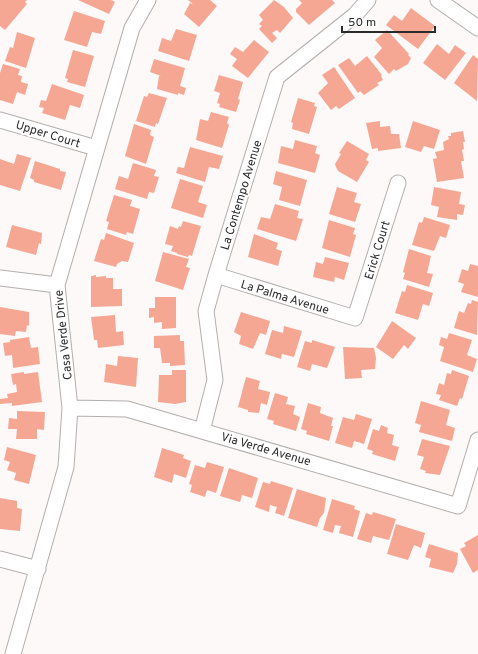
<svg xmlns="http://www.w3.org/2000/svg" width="478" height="654" viewBox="0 0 478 654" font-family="Overpass,sans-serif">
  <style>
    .building { fill: #f5a794 }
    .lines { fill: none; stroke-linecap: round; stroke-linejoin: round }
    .street-casing { stroke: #b2afae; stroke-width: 17 }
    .street { stroke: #fff; stroke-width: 15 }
    .labels { text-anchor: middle; stroke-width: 4; stroke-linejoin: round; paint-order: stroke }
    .street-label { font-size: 12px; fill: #2c2b2b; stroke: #fff }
  </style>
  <rect width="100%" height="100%" fill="#fdf9f8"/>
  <path class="building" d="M0 0H27L25 2 27 4 5 30 0 26Z
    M78 0H111L115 2 109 14Z
    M188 0H210L217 6 199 27 184 14 190 3 193 4Z
    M274 0 284 7 293 18 280 33 277 30 272 33 277 38 272 43 259 29 262 26 259 24 263 20 259 15Z
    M299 0H332L335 3 309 25 296 12V9L302 3Z
    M411 8 435 26 418 49 386 25 394 15 402 21Z
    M74 11 105 21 101 34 92 32 87 47 64 40Z
    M176 29 197 35 189 61 158 51 162 38 171 41Z
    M387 30 409 54 408 55 411 58 408 64 396 71 394 69 389 74 374 57 382 48 375 40Z
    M17 32 35 38 26 68 5 61 10 47 13 48Z
    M254 40 269 52 248 78 232 66 237 59 230 54 235 47 243 52Z
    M437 44 449 54 455 45 466 53 445 80 423 63Z
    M73 50 94 56 85 87 67 82 68 79 65 78Z
    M473 55 478 59 477 101 454 83Z
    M367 56 382 75 381 76 383 80 377 83 379 85 364 95 360 91 358 93 338 65 349 58 355 66Z
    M154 59 185 68 180 86 186 88 184 95 178 93V95L157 89 159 76H161L150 72Z
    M3 64 20 69 18 75 22 76 21 82 28 84 25 95 17 92 13 104 0 100V73Z
    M334 67 355 98 339 109 336 106 331 110 318 93 328 83 322 75Z
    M219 75 243 82 238 99 240 100 236 112 219 107 220 104 217 103 220 93 214 91Z
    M52 84 84 95 80 108 70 105 65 120 42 113 44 108 39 107 41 100 46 101Z
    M149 93 167 98 158 124 156 123 155 127 136 121 144 96 147 97Z
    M298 98 315 103 314 106 317 107 309 134 292 129 293 123 291 122Z
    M211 112 229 117 227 123 229 125 222 148 196 140 200 119 208 121Z
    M380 121V127L390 126 391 134H399L401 148 378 151V148L372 149 366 123Z
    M413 121 440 130 434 149 424 146 421 152 405 147Z
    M134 124 151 130 150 135 154 137 146 164 125 156Z
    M463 131 465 142H463L464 149 462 150 464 161H461L464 178 437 182 433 159 437 158 435 152 444 150 443 142 449 139 448 136H451V133Z
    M295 140 317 146 315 153 320 155 315 173 278 163 281 146 293 149Z
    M347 141 369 154 366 160 369 162 357 182 338 171 336 167 335 164 341 154 339 153Z
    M190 147 223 156 219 169 209 167 205 182 176 173 178 167 184 168Z
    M17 154 31 158 20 191 0 185V159L14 164Z
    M35 161 60 169V171L66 172 61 190 34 182V180L30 178Z
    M133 163 156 170 154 176 159 177 154 193 149 192 147 199 115 189 119 176 128 179Z
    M276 171 307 180 300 206 279 200 282 187 273 184Z
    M180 179 203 186 198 202 207 205 203 218 171 208Z
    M337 187 357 193 354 202 361 204 355 222 329 214Z
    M434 187 461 192 459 204 465 205 463 215 457 214V220L437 217 439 207 431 205Z
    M114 195 132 200 130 206 140 209 133 234 127 232 126 235 107 229 109 222 106 221Z
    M275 204 299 211 297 218 303 219 296 241 257 229 261 217 270 219Z
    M424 217 450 225 446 238 440 236 434 251 412 245 419 222 422 223Z
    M329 220 355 228 353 234 356 235 350 257 322 248Z
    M183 221 201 226 192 256 189 255 188 257 177 254V253L171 251 173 246 165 244 170 226 178 229 179 226 181 227Z
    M12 225 42 233 41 244 39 243 36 255 6 247Z
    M106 233 134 243 128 262 122 261 117 264 116 267 94 261 101 239 104 240Z
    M254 234 278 243 276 249 282 251 278 266 248 257Z
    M409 249 431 256 427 273 433 274 429 287 403 279 405 273 403 272Z
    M163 252 189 259 186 267 190 268 183 290 155 281Z
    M325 257 349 263 344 280 335 277 334 282 313 277 316 262 323 264Z
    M470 264 478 266V297L461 292 464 284 458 282 462 269 468 271Z
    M96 275V277L106 276V278H113V289H122V306L91 307V276Z
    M407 285 433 293 429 306 423 304 418 320 395 313 402 291 405 292Z
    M155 297H176V328L162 329V322L154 323V317L149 318V308H155Z
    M472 300 478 302 477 335 454 328 459 311 464 313 468 303 471 304Z
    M0 307 29 312V326L27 325 26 332 16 331 15 336 0 334Z
    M241 312 270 321 266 335 260 333 253 349 239 344 241 336 234 332Z
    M115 315 116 332 123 331 124 345 98 348 97 340H94L91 317Z
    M392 321 416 338 408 349 404 345 393 359 376 347Z
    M284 326 302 331 294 357 282 354 281 359 265 354 272 330 283 333Z
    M449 333 472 340 467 355 477 359 473 372 440 361 444 347 439 345 441 337 447 339Z
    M180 335V341H184L185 365 170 366V363H162L160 348H154V336Z
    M29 337 31 348 38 347 40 364 13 368 12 355 5 356 3 343 10 342V340Z
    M312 340 335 347 327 368 312 364 310 371 297 367 305 341 312 343Z
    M343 347 374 348 376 358 375 369 361 370 362 378 345 379Z
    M118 356 138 358 136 387 104 382 106 364 117 366Z
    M172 370H186V402L175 404 158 402 159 375H172Z
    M452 370 469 376 462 399 460 398 457 406 439 400 441 395 436 394 439 383 444 385 447 373 451 374Z
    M24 372V374L38 372 42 402 12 406V403L0 404V399L8 398 7 394 17 392 16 384 13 385 11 374Z
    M246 377 260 381 258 389 270 392 267 405 261 403 259 413 248 412V410L238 407Z
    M275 393 288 397 286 404 295 406 293 414 300 417 296 431 273 424 274 421 267 419Z
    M421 401 450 410 446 425 455 428 452 441 419 432 421 425 415 423Z
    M308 403 321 407 320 413 333 418 331 426H333L329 441 306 434 307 431 301 429Z
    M17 411 45 412 44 430 37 429V439H16L17 429H8L9 418 17 419Z
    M356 414 372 419 364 444 354 441 352 448 335 443 343 417 354 420Z
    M381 425 388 428 387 433 394 435 392 445 399 447 395 461 372 454 373 451 367 449 373 429 379 431Z
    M422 439 450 446 440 475 425 473 426 471 420 469 424 457 417 455Z
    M7 447 36 455 29 484 14 480 16 473 7 470 10 462 4 460Z
    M162 448 184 455 183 458 191 461 186 478 174 474 172 483 154 477Z
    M207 462 224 467 216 493 207 490 205 497 190 492 192 485 189 484 195 465 205 468Z
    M229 468 258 478 252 498 242 495 240 502 220 496Z
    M271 481 293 488 284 516 275 513 277 507 270 505 269 512 255 507 263 482 270 484Z
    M297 489 326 498 324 513 320 518 317 527 288 518Z
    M0 498 17 501V508L22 509 20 531 0 529Z
    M332 499 355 506 354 509 360 511 353 537 339 533 341 526 335 525 333 533 323 530Z
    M373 512 396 519 389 540 373 536 371 543 357 539 366 513 372 515Z
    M396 524 425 533 421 548 414 545 408 560 387 554Z
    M478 535V570L473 573 460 549 466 546 464 543Z
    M429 544 458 553 457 564 453 573 429 567 431 559 425 557Z"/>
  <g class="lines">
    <g class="street-casing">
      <path id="street" d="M438 0 478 28
        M0 120 96 148
        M216 275 355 318 398 183
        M0 278 57 285
        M70 408 127 409 458 506 478 440
        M202 431 215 380 206 311 216 275 277 77 355 15 368 0
        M0 559 38 569
        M13 654 66 467 70 408 57 285 132 28 148 0"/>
    </g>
    <use href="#street" class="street"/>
  </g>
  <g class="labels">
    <g class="street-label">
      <text transform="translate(48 134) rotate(17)" y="4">Upper Court</text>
      <text transform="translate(241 195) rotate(-73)" y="4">La Contempo Avenue</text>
      <text transform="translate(377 250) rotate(-73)" y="4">Erick Court</text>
      <text transform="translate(285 297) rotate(17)" y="4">La Palma Avenue</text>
      <text transform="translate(63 335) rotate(-96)" y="4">Casa Verde Drive</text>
      <text transform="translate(266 449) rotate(16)" y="4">Via Verde Avenue</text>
    </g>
  </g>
  <path d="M342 26v6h93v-6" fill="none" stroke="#2c2b2b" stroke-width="2"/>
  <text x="348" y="26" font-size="12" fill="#2c2b2b" stroke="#ffffff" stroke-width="3" paint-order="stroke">50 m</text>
</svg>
